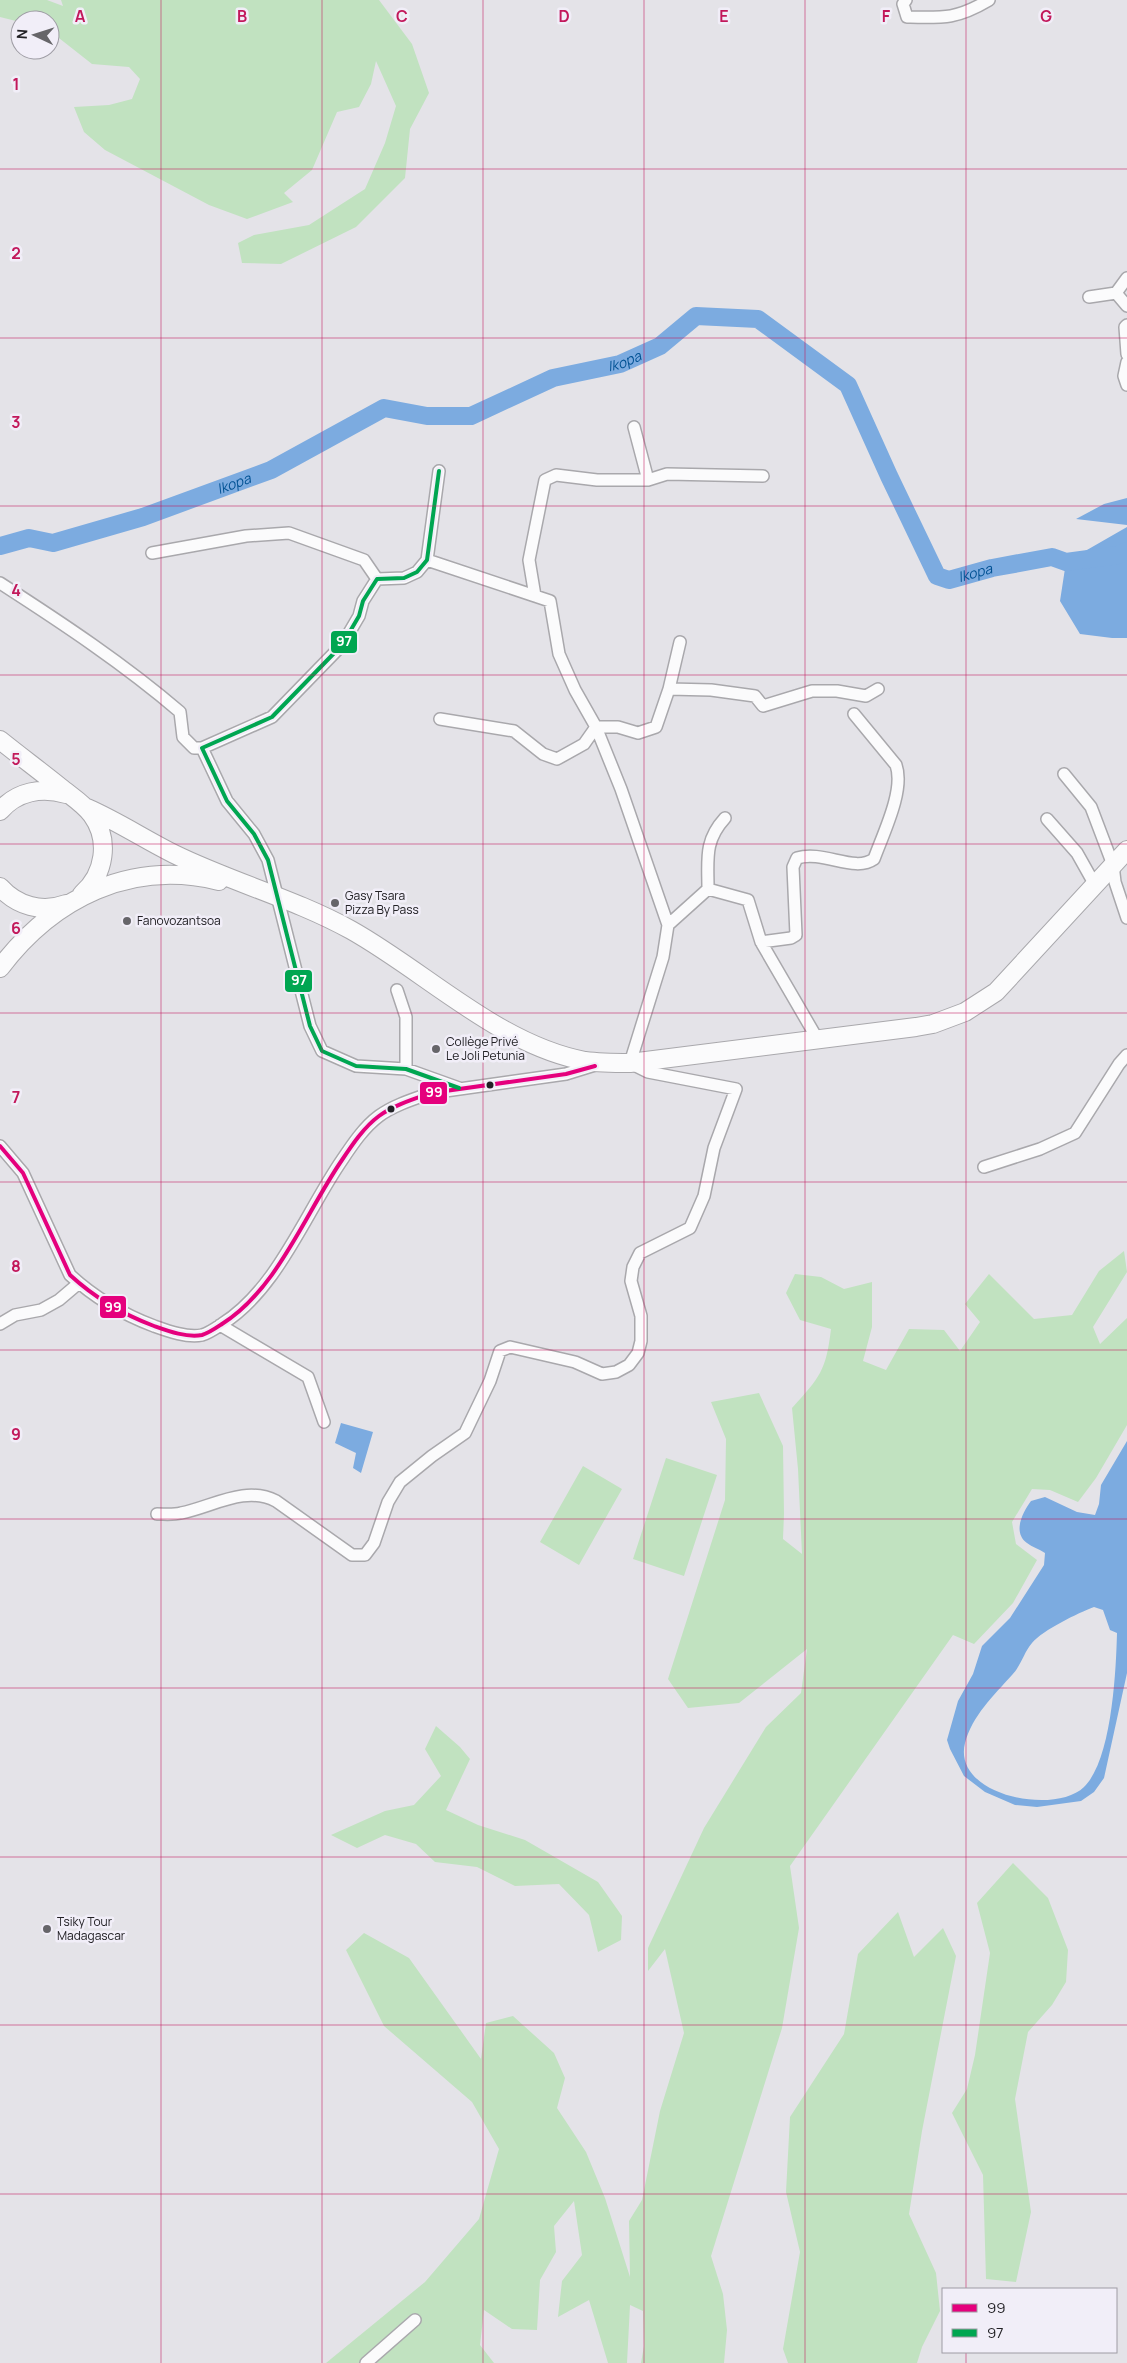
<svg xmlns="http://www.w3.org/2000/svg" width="1127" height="2363" viewBox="0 0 1127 2363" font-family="Manrope,sans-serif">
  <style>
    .green { fill: #c1e2c0 }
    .water { fill: #7cabe0; fill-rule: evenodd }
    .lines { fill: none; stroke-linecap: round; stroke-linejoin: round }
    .river { stroke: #7cabe0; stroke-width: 18 }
    .street-casing { stroke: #a9a8ac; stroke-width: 14 }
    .primary-casing { stroke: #a9a8ac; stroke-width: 20 }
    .street { stroke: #fbfbfc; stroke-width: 11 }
    .primary { stroke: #fbfbfc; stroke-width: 18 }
    .bus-1-casing { stroke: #f1eef8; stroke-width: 8 }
    .bus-2-casing { stroke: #f1eef8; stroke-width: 8 }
    .bus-1 { stroke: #e5007d; stroke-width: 4 }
    .bus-2 { stroke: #00a651; stroke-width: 4 }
    .grid { fill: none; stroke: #c2185b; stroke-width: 1; stroke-opacity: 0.55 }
    .poi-dot { fill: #666569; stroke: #f1eef8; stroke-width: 2 }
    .bus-dot { fill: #222125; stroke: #f1eef8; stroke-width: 2 }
    .labels { text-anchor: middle; stroke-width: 5; stroke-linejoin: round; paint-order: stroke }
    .poi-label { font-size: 12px; fill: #222125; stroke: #f1eef8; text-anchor: start }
    .water-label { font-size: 14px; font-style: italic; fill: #005193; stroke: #f1eef8 }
    .grid-label { font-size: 16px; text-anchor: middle; font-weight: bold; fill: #c2185b; stroke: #f1eef8; stroke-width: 5; stroke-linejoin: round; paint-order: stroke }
    .line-badge { stroke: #f1eef8; stroke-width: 2 }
    .badge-label { font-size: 14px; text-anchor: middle; font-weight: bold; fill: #fff }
  </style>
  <rect width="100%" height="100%" fill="#e4e3e8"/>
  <path class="green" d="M0 0H47L63 6 61 0H379L412 44 429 93 410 129 405 178 356 227 281 264 242 263 238 243 254 235 309 225 365 189 385 143 396 106 376 61 371 84 359 107 337 112 312 170 284 193 293 202 247 219 209 205 105 150 84 132 74 107 109 105 132 99 140 79 129 67 92 64 50 31V20H20V22L0 17Z
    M1124 1251 1127 1272 1093 1327 1100 1344 1127 1318V1425L1096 1478 1078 1502 1050 1490 1032 1489 1012 1522 1016 1544 1037 1560 1013 1603 974 1644 953 1635 790 1866 799 1928 782 2028 711 2256 723 2294 727 2330 724 2363H641L644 2346 643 2311 630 2305 627 2363H608L589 2300 558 2317 562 2281 582 2255 574 2201 554 2226 556 2252 540 2280 537 2330 512 2329 484 2310 480 2345 494 2363H326L425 2282 479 2219 499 2149 472 2102 384 2026 346 1950 364 1933 409 1958 481 2059 486 2023 513 2016 554 2053 565 2078 557 2108 586 2152 605 2198 630 2277 629 2221 642 2200 660 2111 684 2033 665 1949 648 1971V1948L704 1828 766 1727 801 1693 807 1649 739 1703 688 1708 668 1679 725 1500 726 1439 711 1402 759 1393 783 1446 784 1514 783 1539 802 1554 798 1469 792 1408C820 1377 826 1371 831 1329L800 1320 786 1293 795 1274 821 1277 844 1289 872 1282V1327L863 1361 886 1370 909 1329 944 1330 960 1351 980 1322 965 1304 989 1274 1034 1319 1072 1315 1099 1271Z
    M666 1458 717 1475 684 1576 633 1559Z
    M583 1466 622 1489 579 1565 540 1542Z
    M436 1726 460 1747 470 1759 446 1810 478 1825 525 1840 598 1882 622 1916 621 1940 598 1952 589 1915 559 1884 515 1886 477 1867 435 1862 416 1844 385 1835 357 1848 331 1835 385 1811 414 1805 441 1776 425 1749Z
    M1013 1863 1048 1898 1068 1950 1066 1982 1052 2005 1028 2032 1015 2099 1031 2212 1016 2282 986 2279 983 2175 952 2113 967 2089 975 2055 990 1953 977 1903Z
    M898 1912 914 1957 943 1928 956 1956 922 2131 909 2214 936 2273 940 2311 922 2347 917 2363H788L783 2349 800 2252 786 2192 790 2117 844 2034 858 1954Z"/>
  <path class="water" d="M1127 498V525L1076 519 1104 504Z
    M1127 527V638H1112L1080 634 1060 601 1066 562Z
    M341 1423 373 1432 361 1473 353 1468 356 1453 335 1443Z
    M1127 1441V1673L1104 1778 1094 1792 1081 1801 1037 1807 1015 1805 985 1792 964 1776 950 1749 947 1740 958 1701 973 1674 982 1646 1010 1618 1044 1565 1045 1553C1039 1549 1032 1547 1027 1543 1012 1532 1023 1512 1031 1501L1045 1497 1077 1512 1095 1515 1099 1504 1101 1485ZM1094 1607 1103 1610 1110 1630 1117 1633C1116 1671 1112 1760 1084 1787 1054 1816 952 1795 965 1743 972 1716 994 1695 1012 1675 1021 1666 1024 1652 1032 1643 1043 1630 1078 1613 1094 1607Z"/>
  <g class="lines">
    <path class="river" id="s1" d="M0 546 29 538 53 543 143 517 271 470 384 408 427 416H471L553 378 620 364 660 346 696 316 758 319 848 385 889 476 937 576 949 580 992 568 1052 557 1066 562 1118 555 1127 551"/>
    <g class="street-casing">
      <path id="street" d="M906 0 903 4 907 17C944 18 957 19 989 0
        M1116 293 1127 306
        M1089 297 1116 293 1127 278
        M1127 325 1125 327 1127 354
        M1127 362 1124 376 1127 385
        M634 427 648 480
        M439 471 427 560 417 572 404 578 377 579 363 601 359 616 342 645 272 717 202 748 227 801 254 834 268 860 310 1026 322 1051 356 1066 406 1069 459 1088
        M152 553 246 536 289 533 364 560 377 579
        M0 583C62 623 124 664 180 712L183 737 194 748H202
        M535 596 529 560 545 480 556 475 597 480H648L667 474 763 476
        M669 689 680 642
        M440 719 514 731 543 754 557 759 584 744 596 727H618L638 733 656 727 669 689 711 690 755 696 763 706 812 691H837L866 696 878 689
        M1064 774 1091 807 1113 865 1115 882 1127 918
        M1047 819 1077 853 1095 885
        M708 889 748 900 761 942 818 1040
        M668 925 708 889C708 859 704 841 725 818
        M761 942 791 938 796 935 793 867 797 858C824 850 854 873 874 859 883 834 905 790 896 765L854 714
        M397 990 406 1017V1069
        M0 1146 23 1173 70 1275C95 1298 122 1314 154 1326 168 1331 187 1338 202 1335 209 1333 216 1328 222 1324 277 1290 306 1212 342 1160 352 1145 364 1127 379 1116 394 1105 414 1099 431 1093L566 1074 595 1065
        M984 1167 1040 1149 1075 1133 1119 1064 1127 1055
        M0 1324 15 1315 41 1310 59 1300 79 1283
        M220 1325 308 1377 324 1422
        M157 1514C165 1514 173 1515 181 1513 212 1507 245 1485 276 1501L352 1555H365L374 1543 388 1502 400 1482 432 1456 465 1433 490 1381 500 1351 510 1347 575 1362 602 1374 616 1372 629 1365 638 1353 641 1341V1316L631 1281 633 1267 640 1253 690 1228 704 1196 714 1148 736 1089 648 1072 630 1063 663 957 668 925 621 789 596 727 575 690 559 654 550 601 427 560
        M366 2363 415 2320"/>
    </g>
    <g class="primary-casing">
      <path id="primary" d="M0 740C20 756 40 771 60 787 71 796 84 804 92 815 110 840 105 874 82 894
        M87 808C117 821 144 839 174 854 231 882 295 899 351 930 426 972 499 1045 585 1061 600 1063 615 1063 630 1063L916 1027 933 1024 965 1012 996 992 1127 850
        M0 811C17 791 42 787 66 794
        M0 887C17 906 42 913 66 904
        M0 968C53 898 131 859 219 881"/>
    </g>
    <use href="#street" class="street"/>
    <use href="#primary" class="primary"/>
    <g class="bus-1-casing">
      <path id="bus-1" d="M0 1146 23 1173 70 1275C95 1298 122 1314 154 1326 168 1331 187 1338 202 1335 209 1333 216 1328 222 1324 277 1290 306 1212 342 1160 352 1145 364 1127 379 1116 394 1105 414 1099 431 1093L566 1074 595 1066"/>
    </g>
    <g class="bus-2-casing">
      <path id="bus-2" d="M439 471 427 560 417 572 404 578 377 579 363 601 359 616 342 645 272 717 202 748 227 801 254 834 268 860 310 1026 322 1051 356 1066 406 1069 459 1088"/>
    </g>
    <use href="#bus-1" class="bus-1"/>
    <use href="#bus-2" class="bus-2"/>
  </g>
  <path class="grid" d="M161 0V2363M322 0V2363M483 0V2363M644 0V2363M805 0V2363M966 0V2289M0 169H1127M0 338H1127M0 506H1127M0 675H1127M0 844H1127M0 1013H1127M0 1182H1127M0 1350H1127M0 1519H1127M0 1688H1127M0 1857H1127M0 2025H1127M0 2194H1127M966 2352V2363"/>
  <g class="poi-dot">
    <circle cx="335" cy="903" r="5"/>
    <circle cx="127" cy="921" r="5"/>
    <circle cx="436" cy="1049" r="5"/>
    <circle cx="47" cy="1929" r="5"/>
  </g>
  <g class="bus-dot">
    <circle cx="490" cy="1085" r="4.5"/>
    <circle cx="391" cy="1109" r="4.5"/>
  </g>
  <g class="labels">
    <g class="poi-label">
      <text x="345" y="900">Gasy Tsara<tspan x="345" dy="14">Pizza By Pass</tspan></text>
      <text x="137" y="925">Fanovozantsoa</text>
      <text x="446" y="1046">Collège Privé<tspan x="446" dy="14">Le Joli Petunia</tspan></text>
      <text x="57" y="1926">Tsiky Tour<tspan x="57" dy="14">Madagascar</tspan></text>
    </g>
    <g class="water-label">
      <text dy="5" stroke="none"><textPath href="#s1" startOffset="665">Ikopa</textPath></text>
      <text dy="5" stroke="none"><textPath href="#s1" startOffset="245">Ikopa</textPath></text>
      <text dy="5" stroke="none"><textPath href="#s1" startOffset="1175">Ikopa</textPath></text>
    </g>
  </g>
  <g class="grid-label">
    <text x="80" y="22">A</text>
    <text x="242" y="22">B</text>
    <text x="402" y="22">C</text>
    <text x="564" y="22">D</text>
    <text x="724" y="22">E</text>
    <text x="886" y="22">F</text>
    <text x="1046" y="22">G</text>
    <text x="16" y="90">1</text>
    <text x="16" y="259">2</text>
    <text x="16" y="428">3</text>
    <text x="16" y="596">4</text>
    <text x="16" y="765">5</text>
    <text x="16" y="934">6</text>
    <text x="16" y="1103">7</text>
    <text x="16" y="1272">8</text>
    <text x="16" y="1440">9</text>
  </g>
  <g class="line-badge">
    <rect x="330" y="630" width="28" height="24" rx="5" fill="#00a651"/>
    <rect x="284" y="969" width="29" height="24" rx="5" fill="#00a651"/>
    <rect x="419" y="1081" width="29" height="24" rx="5" fill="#e5007d"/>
    <rect x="99" y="1295" width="28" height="24" rx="5" fill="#e5007d"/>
  </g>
  <g class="badge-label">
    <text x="344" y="646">97</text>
    <text x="299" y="985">97</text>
    <text x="434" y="1097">99</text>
    <text x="113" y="1312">99</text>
  </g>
  <rect x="942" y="2288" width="175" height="65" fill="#f1eef8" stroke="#9e9ca4"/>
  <rect x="952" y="2304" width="25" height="8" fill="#e5007d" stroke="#9e9ca4"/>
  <text x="987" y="2313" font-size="15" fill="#222125">99</text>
  <rect x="952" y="2329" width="25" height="8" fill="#00a651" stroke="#9e9ca4"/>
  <text x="987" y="2338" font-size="15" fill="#222125">97</text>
  <g transform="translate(35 35) rotate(274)"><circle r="24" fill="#f1eef8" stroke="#9e9ca4"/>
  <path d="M0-4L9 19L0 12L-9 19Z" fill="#666569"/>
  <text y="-8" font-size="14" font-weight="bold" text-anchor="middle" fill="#222125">N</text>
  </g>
</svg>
